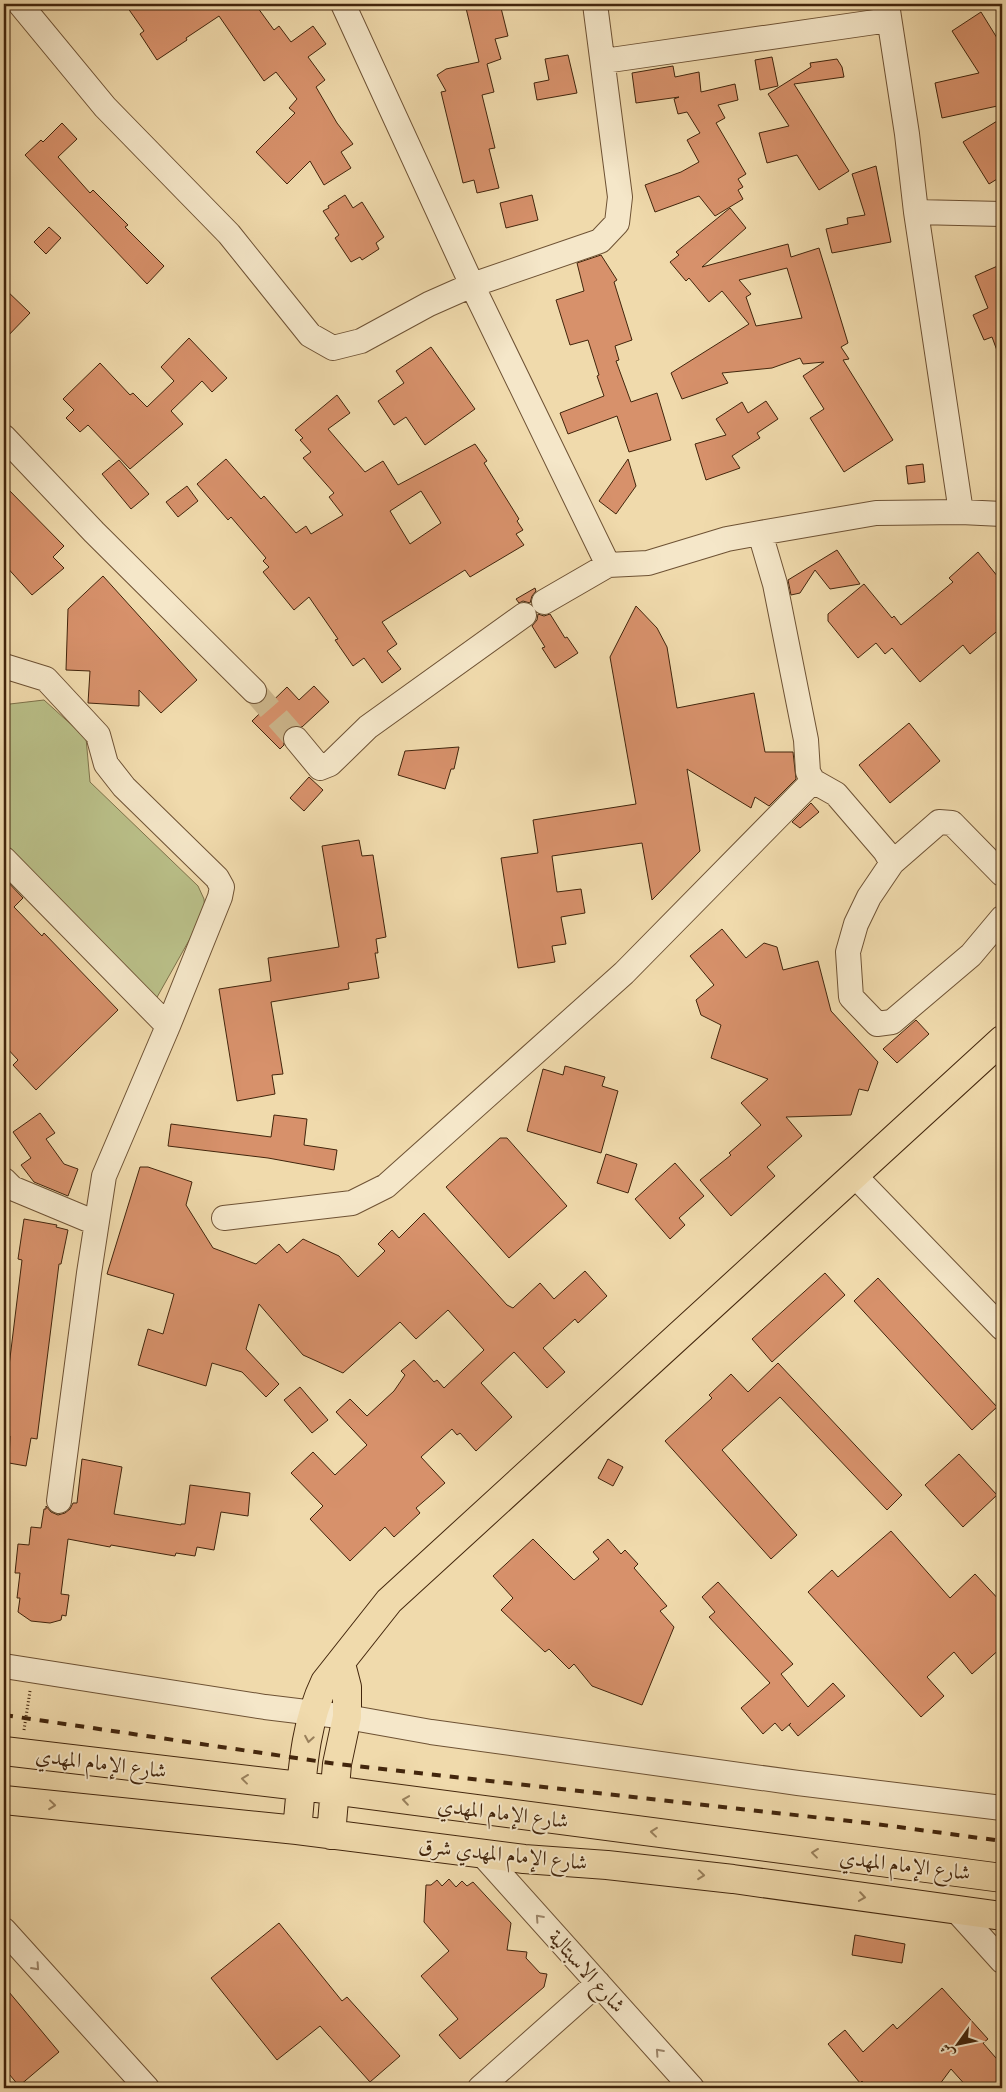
<svg xmlns="http://www.w3.org/2000/svg" width="1006" height="2092" viewBox="0 0 1006 2092" font-family="'IM FELL Double Pica',Amiri,serif">
  <style>
    .green { fill: #bac089; stroke: #7e724a }
    .building { fill: #d7916b; stroke: #42250c; fill-rule: evenodd }
    .lines { fill: none; stroke-linecap: round; stroke-linejoin: round }
    .minor-tunnel { stroke: #cdb68c; stroke-width: 24; stroke-dasharray: 24 12; stroke-linecap: butt }
    .minor-casing { stroke: #6e5234; stroke-width: 26 }
    .major-casing { stroke: #42250c; stroke-width: 30 }
    .path { stroke: #42250c; stroke-width: 3; stroke-dasharray: 1 2.5; stroke-linecap: butt }
    .minor { stroke: #f5e7c9; stroke-width: 24 }
    .major { stroke: #f0daac; stroke-width: 28 }
    .rail { stroke: #42250c; stroke-width: 4; stroke-dasharray: 9 9; stroke-linecap: butt }
    .oneway { stroke: #99805c }
    .oneway2 { stroke: #9c866a }
    .labels { text-anchor: middle; stroke-width: 4; stroke-linejoin: round; paint-order: stroke }
    .street-label { font-size: 21px; fill: #42250c; stroke: #f5e7c9 }
  </style>
  <rect width="100%" height="100%" fill="#f0daac"/>
  <filter id="stains"><feTurbulence type="fractalNoise" baseFrequency=".004" numOctaves="4"/><feColorMatrix values="0 0 0 0 .2 0 0 0 0 .09 0 0 0 0 .02 0 0 0 .5 -.17"/></filter>
  <radialGradient id="worn" r=".72"><stop offset=".6" stop-color="#630" stop-opacity="0"/><stop offset="1" stop-color="#630" stop-opacity=".3"/></radialGradient>
  <path class="green" d="M4 698 10 704 44 700 86 738 90 782 198 886 204 899 205 912 156 999 4 843Z"/>
  <path class="building" d="M125 4H255L274 30 279 26 291 42 313 26 326 44 308 57 325 80 316 87 337 123 353 144 341 152 351 168 324 185 310 161 287 184 256 152 295 113 289 108 297 99 276 72 264 81 219 16 186 38 187 40 157 60 140 34 144 31Z
    M465 4H500L508 36 495 39 501 59 487 64 494 92 482 95 495 148 489 149 499 188 477 193 474 180 463 183 441 92 446 91 437 75 446 69 479 62Z
    M981 12 1002 46V105L942 118 935 83 979 73 952 31Z
    M568 55 577 93 537 100 534 83 549 80 545 59Z
    M772 57 778 86 760 90 755 60Z
    M837 59 842 67 844 77 794 84 849 171 819 190 797 155 767 163 759 133 789 126 768 94 811 67 810 63Z
    M673 66 675 77 699 72 701 92 735 84 738 100 718 105 725 118 716 123 746 174 738 179 743 187 738 190 743 199 715 216 699 196 655 212 645 185 681 172 699 162 687 140 700 133 687 112 678 114 674 99 679 97 636 103 632 73Z
    M1002 118V176L989 184 963 142Z
    M62 123 77 139 58 157 90 193 93 190 128 225 125 227 164 266 147 284 25 155 41 140 43 142Z
    M876 166 891 242 832 253 826 229 848 224 847 218 865 215 852 174Z
    M345 195 353 208 362 202 384 237 376 243 379 249 362 260 360 257 351 262 335 238 339 235 323 211 329 208 328 206Z
    M532 195 538 220 506 228 500 203Z
    M730 208 746 228 702 267 788 244 791 257 819 248 848 343 841 347 849 359 843 360 893 440 844 472 810 418 824 409 803 376 824 362 803 364 800 358 772 368 722 373 728 383 682 399 671 373 749 324 722 291 709 302 689 278 686 281 670 262 679 255 676 252ZM787 268 802 318 756 326 746 297 751 294 739 280Z
    M49 227 61 238 46 254 34 242Z
    M601 255 617 280 614 282 632 340 615 346 619 360 616 361 631 402 657 393 671 440 629 452 617 416 568 434 560 413 604 396 597 376 599 375 588 340 570 345 556 300 584 291 577 263Z
    M1002 264V356H999L992 337 984 340 973 315 988 308 975 276Z
    M4 288 30 313 4 340Z
    M189 338 227 378 212 392 202 381 171 411 183 424 130 469 88 425 80 432 66 418 74 410 63 399 100 363 130 395 133 393 147 407 174 381 161 367Z
    M431 347 475 409 425 445 406 417 394 425 378 401 404 383 396 371Z
    M337 395 350 413 328 429 365 472 383 461 398 485 475 444 487 461 484 463 519 519 517 521 523 530 516 534 524 545 470 577 465 570 382 622 397 644 387 651 401 669 382 683 364 658 353 666 335 640 338 639 309 597 294 610 263 572 269 567 263 561 266 558 231 517 228 520 197 484 226 459 261 499 264 496 296 533 306 526 311 534 343 515 329 497 334 493 303 458 311 452 300 440 303 438 295 430ZM421 491 441 523 410 544 390 511Z
    M766 401 778 419 757 433 760 438 732 456 740 468 706 480 695 444 726 435 716 419 742 402 748 413Z
    M628 459 636 486 616 514 599 501Z
    M119 460 149 494 131 509 102 474Z
    M923 464 925 482 908 484 906 466Z
    M4 485 64 546 53 557 64 568 32 595 4 564Z
    M187 486 198 501 178 517 166 502Z
    M837 550 860 584 830 589 815 570 800 593 791 595 788 580Z
    M978 552 1002 582V627L970 654 963 645 920 682 892 648 885 654 876 643 858 658 828 621V614L864 584 892 618 894 616 901 625 953 582 949 578Z
    M103 576 197 680 161 713 139 690V706L88 703 90 671 66 670 68 609Z
    M535 588 536 591 532 596 530 603 523 601 519 603 516 599Z
    M636 606 657 628 667 647 677 708 754 693 765 752H793L796 779 769 806 755 797 751 808 687 769 700 851 652 900 642 843 552 856 557 892 581 889 585 913 561 917 566 944 552 946 555 962 518 968 501 858 538 853 533 820 636 804 610 657Z
    M538 614 544 616 550 614 565 638 567 637 578 653 555 668 542 648 545 647 532 626 537 620Z
    M314 686 329 702 302 727 294 725 287 729 283 735 284 745 280 749 252 721 287 687 299 700Z
    M909 723 940 761 890 803 859 765Z
    M459 747 454 769H451L445 789 398 775 405 751Z
    M309 777 323 790 304 811 290 798Z
    M811 803 819 812 800 828 792 822Z
    M359 840 362 856 373 855 386 937 376 939 378 953H375L379 978 348 983 349 989 271 1002 283 1074 272 1075 275 1094 237 1101 219 989 271 981 268 958 339 947 322 846Z
    M4 878 23 898 14 907 42 936 44 933 118 1010 36 1090 13 1065 18 1060 4 1045Z
    M722 929 746 958 764 943 777 947 783 970 818 961 831 1011 878 1062 868 1091 859 1089 851 1115 786 1117 802 1136 767 1167 775 1176 731 1216 700 1180 731 1155 729 1153 761 1125 741 1103 768 1079 711 1058 721 1025 701 1015 696 1000 714 985 690 956Z
    M916 1020 929 1034 897 1063 883 1049Z
    M565 1066 605 1077 602 1086 618 1091 601 1153 527 1131 543 1069 563 1075Z
    M40 1113 55 1133 46 1139 64 1164 78 1169 68 1196 34 1182 21 1165 31 1158 13 1132Z
    M274 1115 307 1119 304 1145 337 1150 334 1170 268 1158 168 1146 171 1124 271 1137Z
    M500 1138H507L567 1206 509 1258 446 1187Z
    M606 1154 637 1164 628 1193 597 1183Z
    M675 1163 704 1196 679 1218 685 1225 670 1239 635 1199Z
    M140 1167H148L192 1182 186 1205 213 1248 256 1264 279 1244 287 1253 303 1239 339 1256 358 1277 385 1251 378 1244 392 1230 399 1238 424 1213 507 1305 513 1308 540 1283 554 1299 585 1271 607 1296 578 1323 575 1319 543 1348 565 1372 547 1388 514 1352 481 1383 512 1417 476 1451 460 1433 457 1435 452 1429 421 1457 445 1483 416 1508 420 1513 394 1537 385 1527 350 1561 310 1519 323 1506 291 1473 313 1452 335 1475 367 1445 336 1412 350 1399 367 1416 394 1391 405 1375 401 1371 414 1360 434 1382 437 1380 444 1388 484 1350 448 1310 416 1339 400 1322 343 1373 303 1355 259 1304 246 1349 279 1384 266 1397 242 1372 212 1363 206 1386 138 1365 148 1329 163 1334 174 1294 107 1274Z
    M24 1219 57 1225 56 1227 68 1230 61 1264H59L37 1439 31 1438 26 1466 9 1463 10 1436 4 1435V1407L22 1260 18 1259Z
    M825 1273 845 1295 772 1362 752 1339Z
    M878 1278 997 1407 972 1430 854 1301Z
    M778 1363 902 1495 887 1510 780 1397 722 1450 797 1535 771 1559 665 1441 712 1398 709 1395 731 1374 748 1392Z
    M300 1387 328 1420 312 1433 284 1400Z
    M959 1454 997 1495 963 1527 925 1485Z
    M82 1459 122 1467 114 1514 181 1525V1524H185L190 1485 250 1493 248 1516 221 1512 214 1550 197 1547 195 1556 176 1553 175 1556 111 1545 110 1547 68 1539 61 1594 69 1595 66 1616 62 1615 61 1620 50 1623 31 1621 18 1612 20 1598H17L20 1573H15L18 1544 29 1545 31 1527 41 1528 44 1509H46V1506L51 1512 58 1515 65 1513 70 1509 73 1503H77Z
    M608 1459 623 1467 613 1486 598 1478Z
    M891 1531 950 1598 975 1574 1002 1603V1647L972 1674 954 1652 927 1677 944 1696 921 1717 808 1592 832 1570 838 1577Z
    M533 1539 574 1580 599 1559 593 1552 608 1539 621 1554 625 1550 638 1564 634 1568 667 1606 660 1611 674 1627 642 1705 592 1686 574 1664 569 1669 549 1649 545 1652 501 1610 513 1598 493 1576Z
    M718 1582 793 1664 781 1674 808 1707 833 1683 845 1696 798 1736 789 1725 791 1723 782 1731 775 1723 763 1734 741 1708 770 1683 709 1617 715 1612 702 1597Z
    M449 1879 456 1887 462 1881 467 1886 473 1882 511 1923 507 1950 527 1952 526 1958 540 1973 547 1974 544 1987 460 2059 439 2035 458 2019 421 1976 449 1951 424 1922 426 1885H431L437 1880 442 1886Z
    M279 1923 342 2001 347 1997 400 2056 370 2082 320 2026 277 2060 211 1978Z
    M855 1935 905 1944 902 1963 852 1955Z
    M4 1986 59 2052 19 2086 4 2068Z
    M942 1988 988 2039 983 2043 1002 2065V2088H968L951 2069 937 2088H868L862 2081 860 2083 828 2044 845 2030 863 2052 893 2024 897 2029Z"/>
  <g class="lines">
    <path class="minor-tunnel" d="M254 691 296 739"/>
    <g class="minor-casing">
      <path id="minor" d="M20 4 105 107 229 234 310 335 333 348 361 341 429 304 472 285 600 241 617 223 620 197 595 4
        M343 4 472 285 608 565
        M887 4 907 134 916 212 961 512
        M604 61 889 20
        M916 212 1002 214
        M4 437 94 532 254 691
        M760 533 775 584 806 740 808 772 813 781 836 794 885 851 892 863
        M544 602 608 565 648 563 727 539 760 533 876 513 961 512 1002 514
        M4 666 46 679 98 735 106 764 124 787 217 878 222 887 220 897 168 1026 104 1176 89 1273 59 1501
        M296 739 320 768 330 764 368 727 524 615
        M4 859 168 1026
        M1002 874 952 823 939 822 892 863 869 897 856 924 848 952 851 997 877 1024 892 1022 971 955 1002 918
        M854 1175 1002 1328
        M4 1180 12 1188 96 1223
        M224 1218 352 1203 386 1186 624 973 813 781
        M4 1666 265 1707 347 1717 431 1732 798 1783 1002 1808
        M482 1854 692 2088
        M955 1909 1002 1961
        M4 1930 147 2088
        M480 2088 598 1983"/>
    </g>
    <g class="major-casing">
      <path id="major" d="M4 1751 317 1788 1002 1878
        M4 1800 297 1830 524 1859 607 1865 733 1879 1002 1916
        M297 1830C302 1782 303 1727 325 1682L389 1601 1002 1040
        M331 1835 337 1764 347 1717V1687L341 1664"/>
    </g>
    <path class="path" d="M24 1730 30 1691"/>
    <use href="#minor" class="minor"/>
    <use href="#major" class="major"/>
    <path class="rail" d="M4 1715 337 1764 876 1824 1002 1841"/>
  </g>
  <defs><path id="oneway-chevron" d="M-2-3.5L2.5 0L-2 3.5" fill="none" stroke-width="1.6" stroke-linecap="round" stroke-linejoin="round" transform="scale(1.25)"/></defs>
  <g class="oneway">
    <use href="#oneway-chevron" transform="translate(309 1739) rotate(100)"/>
    <use href="#oneway-chevron" transform="translate(245 1779) rotate(-173)"/>
    <use href="#oneway-chevron" transform="translate(406 1800) rotate(-172)"/>
    <use href="#oneway-chevron" transform="translate(52 1805) rotate(6)"/>
    <use href="#oneway-chevron" transform="translate(654 1832) rotate(-174)"/>
    <use href="#oneway-chevron" transform="translate(815 1853) rotate(-173)"/>
    <use href="#oneway-chevron" transform="translate(701 1875) rotate(6)"/>
    <use href="#oneway-chevron" transform="translate(862 1897) rotate(8)"/>
  </g>
  <g class="oneway2">
    <use href="#oneway-chevron" transform="translate(539 1918) rotate(-132)"/>
    <use href="#oneway-chevron" transform="translate(36 1967) rotate(48)"/>
    <use href="#oneway-chevron" transform="translate(659 2052) rotate(-132)"/>
  </g>
  <g class="labels">
    <g class="street-label">
      <text transform="translate(101 1763) rotate(7)" y="7">شارع الإمام المهدي</text>
      <text transform="translate(503 1813) rotate(7)" y="7">شارع الإمام المهدي</text>
      <text transform="translate(503 1854) rotate(6)" y="7">شارع الإمام المهدي شرق</text>
      <text transform="translate(905 1865) rotate(7)" y="7">شارع الإمام المهدي</text>
      <text transform="translate(587 1971) rotate(48)" y="7">شارع الاسبتالية</text>
    </g>
  </g>
  <rect width="1006" height="2092" fill="none" stroke="#f0daac" stroke-width="20"/>
  <rect x="5" y="5" width="996" height="2082" fill="none" stroke="#42250c" stroke-width="2.5"/>
  <rect x="10" y="10" width="986" height="2072" fill="none" stroke="#42250c"/>
  <g transform="translate(958 2044) rotate(237)" stroke="#f5e7c9" stroke-width="4" paint-order="stroke">
  <path d="M0-4L9 19L0 12L-9 19Z" fill="#42250c"/>
  <text y="-8" font-size="14" font-weight="bold" text-anchor="middle" fill="#42250c">ش</text>
  </g>
  <rect width="100%" height="100%" filter="url(#stains)"/>
  <rect width="100%" height="100%" fill="url(#worn)"/>
</svg>
